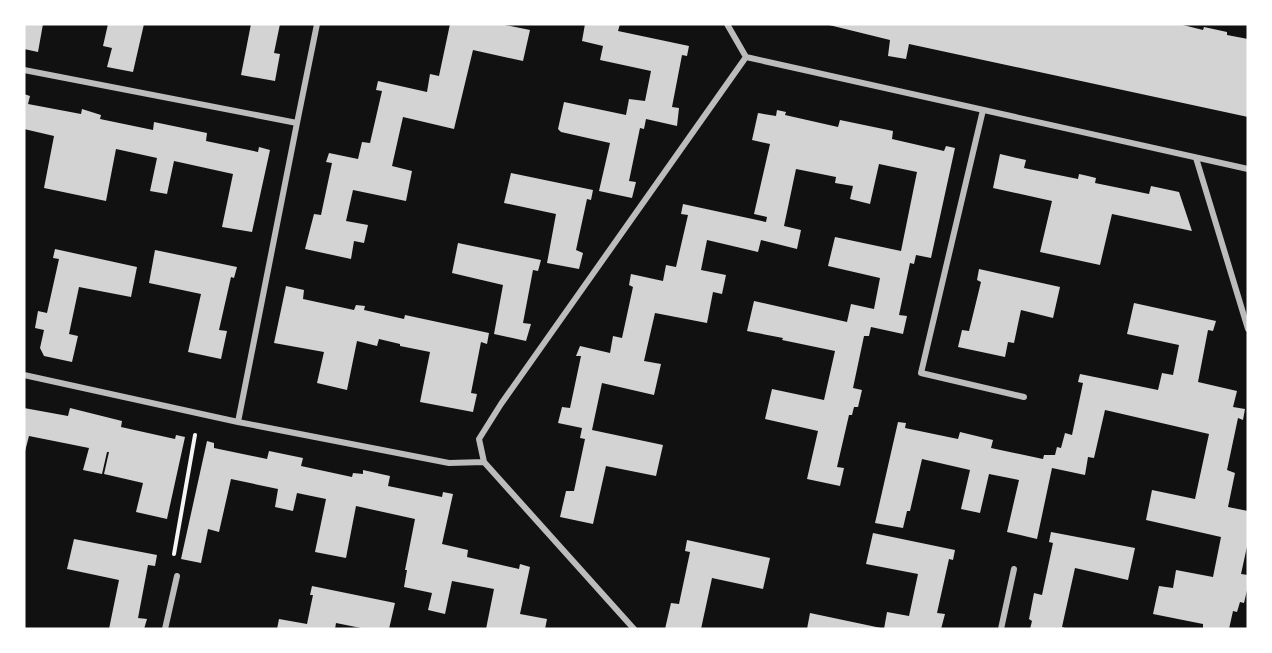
<svg xmlns="http://www.w3.org/2000/svg" width="1272" height="653" viewBox="0 0 1272 653" font-family="Helvetica,sans-serif">
  <style>
    .building { fill: #d3d3d3 }
    .lines { fill: none; stroke-linecap: round; stroke-linejoin: round }
    .path { stroke: #f5f5f5; stroke-width: 4 }
    .minor { stroke: #bcbcbc; stroke-width: 6 }
  </style>
  <rect width="100%" height="100%" fill="#111"/>
  <path class="building" d="M24 24H43L38 52 24 49Z
    M108 24H144L133 72 107 67 112 48 103 46Z
    M251 24H280L274 53 280 54 275 81 241 75Z
    M450 24H500L530 30 523 61 473 50 454 129 403 117 392 166 412 171 406 201 353 190 346 221 368 225 364 243 354 241 351 259 305 249 314 214 321 215 332 163 326 162 329 153 358 159 362 142 370 143 382 91 376 90 378 81 427 92 430 74 439 76Z
    M585 24H620L618 31 689 46 687 56 682 55 672 107 679 108 677 126 646 119 644 129 640 128 629 181 636 182 632 198 599 191 610 143 561 132 558 129 564 102 626 115 629 99 645 101 651 71 600 60 603 46 582 41Z
    M825 24H1183V25L1203 30 1204 27 1227 32V35L1248 39V117L909 44 906 59 888 56 890 40Z
    M24 94 30 96 28 104 81 114 82 109 101 115 100 119 153 130 154 122 207 133 206 141 258 152 259 147 270 150 252 232 222 227 233 174 174 161 167 194 150 191 157 158 116 149 106 201 44 188 54 136 24 129Z
    M777 110 786 112 785 115 838 127 840 120 893 131 892 139 944 151 946 146 955 148 931 258 916 255 914 264 910 263 899 315 907 316 903 334 871 327 869 336H864L853 388 862 390 858 407H854L852 415H849L837 467 844 468 840 486 807 479 818 431 765 419 772 389 824 400 835 351 782 340 783 338 747 331 754 301 847 322 851 304 874 309 880 278 828 266 835 237 901 251 917 172 879 164 870 204 850 199 853 186 835 183 836 177 796 169 784 226 801 230 797 249 761 240 758 252 707 240 701 270 726 275 722 294 713 292 707 323 655 313 644 361 661 364 654 395 602 383 592 430 663 445 656 476 606 466 593 524 560 517 566 491H574L585 439 580 438 582 428 558 423 562 407 570 408 581 356H576L580 346 610 353 613 336 622 338 633 287 629 285 631 274 663 281 666 265 676 267 688 215 681 214 683 204 766 222 767 217 754 214 770 144 752 140 758 113 776 116Z
    M1000 154 1026 160 1024 168 1078 179 1079 174 1088 176 1096 178 1095 183 1149 194 1151 186 1179 192 1192 231 1112 214 1100 265 1040 252 1052 201 993 188Z
    M511 173 593 190 591 200 587 199 576 250 583 253 579 269 547 263 556 214 504 203Z
    M458 243 541 260 538 271 533 270 523 323 531 324 526 341 494 334 503 285 452 273Z
    M55 249 137 267 131 297 79 287 69 334 78 336 72 362 44 356 40 348 44 330 35 328 38 311 47 313 59 259 53 258Z
    M155 250 237 267 234 278 231 277 219 330 227 331 221 359 188 352 201 294 149 283Z
    M979 269 1060 287 1053 318 1021 310 1014 343 1008 342 1005 357 958 347 962 330 969 331 981 282 977 280Z
    M286 286 304 290 303 299 354 310 356 305 365 306 364 310 404 319 405 315 489 333 487 344 481 342 471 393 477 394 473 412 420 402 430 352 400 346V344L379 339 377 346 357 341 347 390 317 383 324 352 274 343Z
    M1134 303 1216 321 1213 331 1208 330 1198 382 1237 391 1233 407 1245 409 1243 420 1238 418 1227 470 1235 473 1228 507 1248 511V542L1241 574 1248 575V586L1244 603 1240 602 1237 612 1233 611 1229 629H1203V624L1153 614 1159 586 1173 588 1176 570 1213 577 1221 537 1146 520 1152 490 1195 499 1209 434 1105 410 1094 458 1088 457 1085 475 1052 468 1037 539 1007 532 1019 480 989 474 980 513 961 509 970 470 922 459 910 511H907L903 528 875 523 898 422 906 423 905 428 958 439 960 432 993 440 991 448 1043 459 1044 455H1055L1057 447 1061 448 1065 433 1072 435 1083 383 1078 382 1080 374 1158 390 1162 373 1173 375 1179 345 1127 334Z
    M24 408 68 416 70 408 122 421 121 427 175 439 176 435 185 437 167 519 136 512 143 483 104 474 109 452H107L102 474 83 470 89 448 29 436 24 455Z
    M207 441 214 443V448L267 459 269 451 303 458 301 466 352 477 353 473 363 474V470L390 476 388 486 442 497 443 492 453 494 442 544 468 550 467 557 519 569 520 564 530 567 520 614 547 619 545 629H486L494 589 452 581 445 614 428 610 432 593 404 587 407 570H405L415 519 356 506 346 558 315 552 326 499 297 493 293 511 275 507 278 489 231 479 219 532 208 529 201 563 181 559Z
    M1051 532 1135 548 1128 580 1075 568 1062 627 1068 629H1030L1032 621 1029 619 1034 593 1042 595 1053 543 1049 542Z
    M873 533 955 550 953 560 949 559 937 613 945 614 941 629H884L887 612 909 616 918 574 866 564Z
    M74 539 157 555 155 566 148 565 138 618 147 619 144 629H109L119 580 67 569Z
    M687 540 770 558 763 589 712 578 701 629H665L671 603 679 604 690 552 685 551Z
    M312 586 395 603 389 629H366L336 623 335 629H277L279 619 307 624 313 595H310Z
    M810 613 881 628V629H807Z"/>
  <g class="lines">
    <path class="path" d="M174 554 195 435"/>
    <path class="minor" d="M746 57 1248 169
      M24 70 297 123 238 422
      M983 110 921 373 1024 397
      M297 123 317 24
      M1196 158 1248 329
      M24 375 238 422 449 463 484 462
      M165 629 177 576
      M634 629 484 462 479 439 501 404 746 57 727 24
      M1001 629 1014 569"/>
  </g>
  <rect width="1272" height="653" fill="none" stroke="#ffffff" stroke-width="51"/>
</svg>
